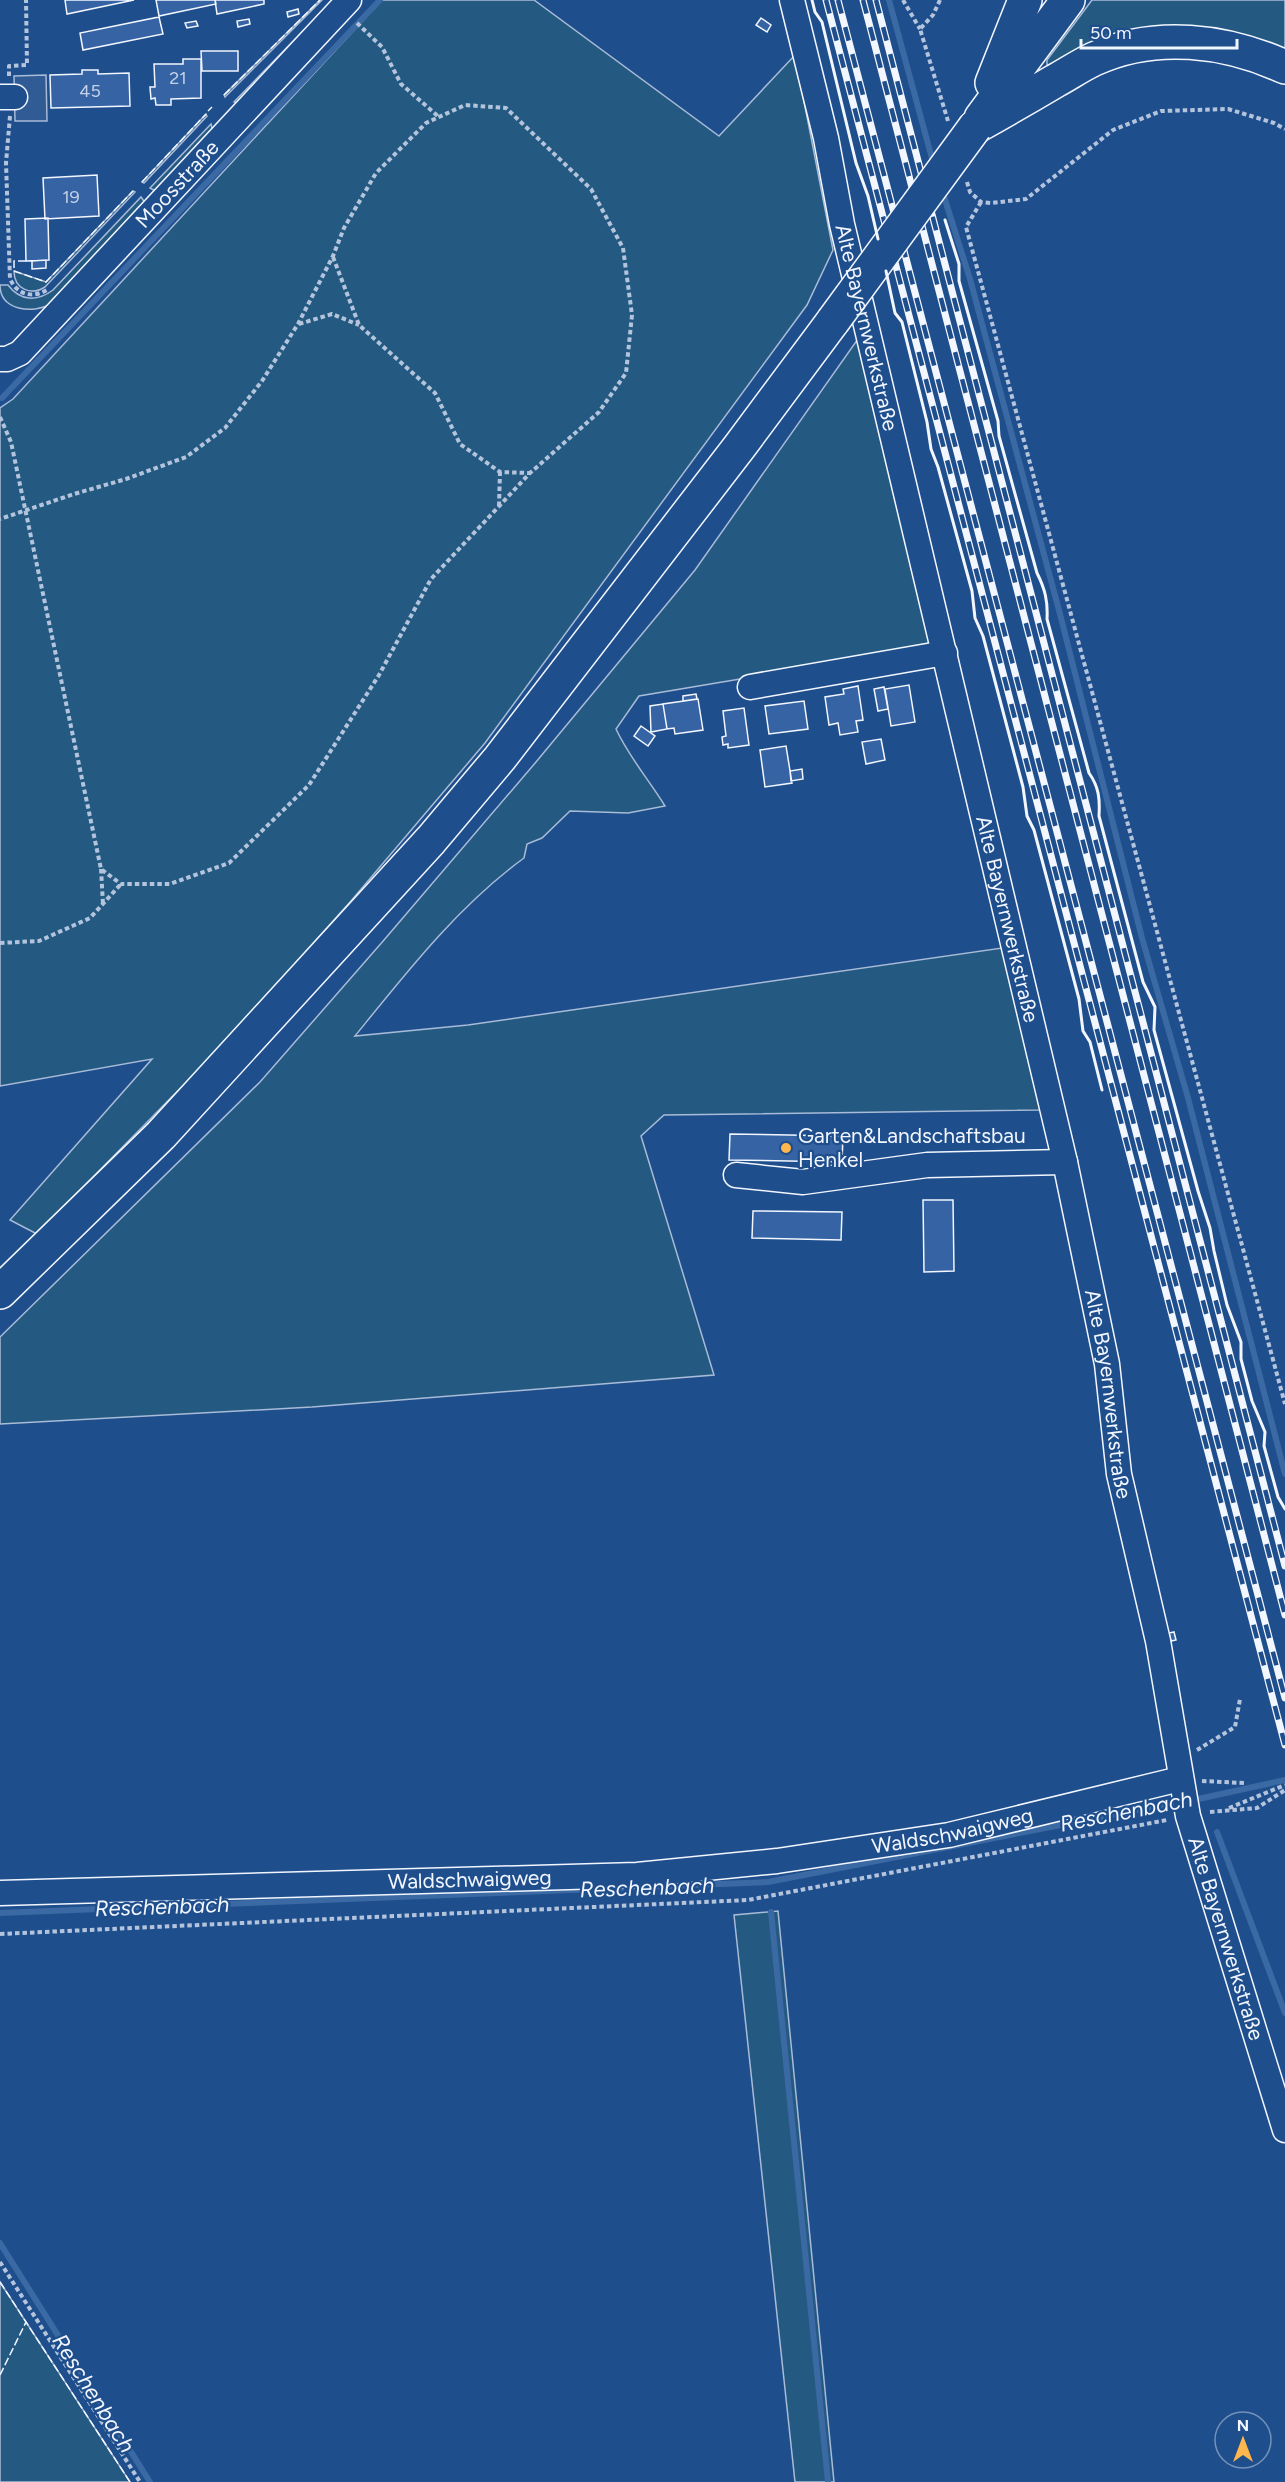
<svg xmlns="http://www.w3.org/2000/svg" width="1285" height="2482" viewBox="0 0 1285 2482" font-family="Figtree,sans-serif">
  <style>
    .green { fill: #245a82; stroke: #a8bbd7; stroke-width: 1.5 }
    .parking { fill: #305b95; stroke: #a8bbd7; stroke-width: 1.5 }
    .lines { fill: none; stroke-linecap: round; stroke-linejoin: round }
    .stream { stroke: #3b69a3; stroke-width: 6 }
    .building { fill: #3563a3; stroke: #f2f6ff; stroke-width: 1.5 }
    .minor-casing { stroke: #f2f6ff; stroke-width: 27 }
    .highway-casing { stroke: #f2f6ff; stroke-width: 36 }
    .path { stroke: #b3c4dc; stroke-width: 4; stroke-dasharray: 4.5 3; stroke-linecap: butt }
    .minor { stroke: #1f4e8c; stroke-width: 24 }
    .highway { stroke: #1f4e8c; stroke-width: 33 }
    .rail-casing { stroke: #f2f6ff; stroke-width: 7 }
    .rail { stroke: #1f4e8c; stroke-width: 4.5; stroke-dasharray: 14; stroke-linecap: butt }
    .highway-bridge-casing { stroke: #f2f6ff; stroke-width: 36; stroke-linecap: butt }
    .highway-bridge { stroke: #1f4e8c; stroke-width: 33 }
    .fence { stroke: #f2f6ff; stroke-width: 1.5; stroke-dasharray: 8 3; stroke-linecap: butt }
    .wall { stroke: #f2f6ff; stroke-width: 3 }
    .poi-dot { fill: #ffb74d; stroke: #1f4e8c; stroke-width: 2 }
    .labels { text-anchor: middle; stroke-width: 4.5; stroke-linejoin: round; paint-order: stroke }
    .number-label { font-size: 18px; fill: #c3d1e8 }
    .street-label { font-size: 21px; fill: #f2f6ff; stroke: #1f4e8c }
    .poi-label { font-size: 21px; fill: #f2f6ff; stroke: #1f4e8c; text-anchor: start }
    .water-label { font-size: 22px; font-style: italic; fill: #f2f6ff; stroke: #1f4e8c }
  </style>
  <rect width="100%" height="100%" fill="#1f4e8c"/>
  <path class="green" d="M320 0H322L225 97 224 95Z
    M333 0 244 105 234 102Z
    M382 0H534L719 136 795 55 833 250 807 305 485 743 351 901 216 1052 37 1234 10 1220 152 1059 0 1086V408L13 399Z
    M1092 0H1285V56L1277 51 1047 65V60Z
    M206 114 207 116 144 183 142 182Z
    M211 124 214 136 161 194 150 188Z
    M133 191 135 192 45 287C31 296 14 289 14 271L46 282Z
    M141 197 148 207 51 304C33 314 0 311 0 285H8C20 301 37 302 53 290Z
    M860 336 931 647 639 696 616 729C629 757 649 780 665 806L628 813 570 811 542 838 527 844 524 858C458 906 406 973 355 1036L468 1025 1002 948 1040 1110 664 1115 641 1136 714 1375 312 1407 0 1424V1337L260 1082 384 940 536 762 695 570Z
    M778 1911 834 2482H795L734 1915Z
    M0 2282 130 2482H0Z"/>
  <path class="parking" d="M46 75 47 121H15L14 76Z"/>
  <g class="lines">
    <path class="stream" d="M889 0 934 166
      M942 190 970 279 1060 614 1142 938 1188 1098 1285 1474
      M2 398 380 0
      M1189 1801 1285 1780
      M1217 1832 1285 2013
      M771 1912 828 2482
      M0 1913 768 1882 1179 1802
      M0 2243 150 2482"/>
  </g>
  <path class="building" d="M65 0H134L67 14Z
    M156 0H215L216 4 159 16Z
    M215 0H264V4L217 14Z
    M298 9 299 14 288 17 287 12Z
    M159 17 163 34 83 50 80 33Z
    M761 18 771 25 767 32 756 25Z
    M249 19 250 24 238 27 237 21Z
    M196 21 198 26 187 28 185 23Z
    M201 51H238V71H202Z
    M183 59H201V98L171 99V105H156L155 98 151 99 150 87H155L154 64H183Z
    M82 70H98V74L129 73 130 106 51 108 50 75 82 74Z
    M97 175 99 216 45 219 43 178Z
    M48 218 49 260 26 261 25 219Z
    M46 260V268L32 269V261Z
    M909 685 915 722 891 726 885 689Z
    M858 686 863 720 856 721 858 732 840 735 838 723 829 725 825 697 844 694 843 689Z
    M884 687 888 709 878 711 874 689Z
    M696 694 697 699 683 701V696Z
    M698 699 703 730 675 734 674 728 667 729 663 704Z
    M804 701 808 729 769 734 765 706Z
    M663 704 667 729 651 732 650 706Z
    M744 708 749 745 728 748V744L723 745 722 737 726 736 723 711Z
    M641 726 655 736 648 746 634 736Z
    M881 739 885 760 866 764 862 742Z
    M786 746 792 783 765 787 760 750Z
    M802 769 803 779 791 781 790 771Z
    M730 1134 843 1136 842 1162 729 1160Z
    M923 1200H953L954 1271 924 1272Z
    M753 1211 842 1212 841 1240 752 1238Z
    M1174 1632 1176 1640 1171 1641 1169 1633Z"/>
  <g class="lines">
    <g class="minor-casing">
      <g id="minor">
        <path id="s1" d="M792 0 826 138 842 224 1065 1162 1107 1364 1119 1474 1158 1641 1188 1816 1285 2130"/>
        <path d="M0 97H15"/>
        <path id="s2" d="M0 359H7L20 353 349 0"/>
        <path d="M750 687 945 653"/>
        <path d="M736 1175 803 1182 927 1165 1065 1162"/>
        <path id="s3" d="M0 1893 637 1875 777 1861 949 1835 1180 1779"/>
      </g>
    </g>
    <g class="highway-casing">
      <path id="highway" d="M992 83 1025 0
        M981 118 1068 0
        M975 127C1002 112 1028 97 1055 81 1068 74 1081 65 1094 59 1155 31 1226 40 1285 67
        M0 1292 161 1135 431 840 500 758 740 446 833 321"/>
    </g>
    <path class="path" d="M903 0 920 29
      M940 0 933 15 920 29 948 121
      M357 23 382 47 401 84 439 117
      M9 76V66L27 65 26 0
      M10 116 6 163 10 279C17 294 31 299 47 290
      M967 182 970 192 981 202 991 203 1026 199 1113 130 1161 111 1228 109 1274 123 1285 129
      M981 202 966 227 1285 1404
      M333 257 359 325 435 393 460 444 500 472 530 473
      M299 324 332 314 359 325
      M0 417 11 442 101 869 121 884H170L229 863 309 785 379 675 431 579 530 473 599 412 626 373 632 315 623 248 591 189 506 108 465 105 426 123 376 173 344 228 333 256 298 324 262 381 225 428 186 457 126 479 74 494 0 519
      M499 506 500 472
      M101 869 103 904
      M0 943 39 941 90 918 121 884
      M1197 1750 1235 1727 1240 1699
      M1202 1781 1244 1783
      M1229 1808 1285 1785
      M1210 1812 1257 1808 1285 1790
      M0 1934 748 1900 1167 1820
      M0 2262 140 2482"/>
    <use href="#minor" class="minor"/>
    <use href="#highway" class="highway"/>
    <g class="rail-casing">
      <path id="rail" d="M826 0 1285 1745
        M838 0 1285 1698
        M863 0 1285 1615
        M876 0 1285 1566"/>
    </g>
    <use href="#rail" class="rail"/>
    <g class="highway-bridge-casing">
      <path id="highway-bridge" d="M833 321 975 127"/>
    </g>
    <use href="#highway-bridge" class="highway-bridge"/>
    <path class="fence" d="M224 95 320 0
      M208 111 212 107
      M142 182 206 114
      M26 261H14V271L46 282 133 191
      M0 2282 26 2322
      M0 2375 26 2322 130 2482"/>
    <path class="wall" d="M812 0 815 12 822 22 856 163 868 196 878 239
      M945 220 959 264V281L998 421 999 436 1037 573C1045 589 1048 601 1047 619L1089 773C1099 787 1100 799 1099 816L1143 982 1155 1007 1154 1030 1198 1191 1210 1228 1214 1251 1227 1305 1241 1342V1359L1252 1401 1265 1432 1264 1446 1278 1497 1285 1509
      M886 271 895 313 902 322 927 422 931 449 938 467 972 591 975 618 983 636 1023 787 1027 816 1034 830 1079 999 1083 1031 1090 1042 1102 1090"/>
  </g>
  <circle class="poi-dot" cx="786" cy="1148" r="6"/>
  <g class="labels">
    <g class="number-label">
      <text x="178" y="84">21</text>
      <text x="90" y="97">45</text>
      <text x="71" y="203">19</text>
    </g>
    <g class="street-label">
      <text dy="7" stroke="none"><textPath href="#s2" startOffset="252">Moosstraße</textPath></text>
      <text dy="7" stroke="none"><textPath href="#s1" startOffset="336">Alte Bayernwerkstraße</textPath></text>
      <text dy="7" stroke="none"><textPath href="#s1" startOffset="944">Alte Bayernwerkstraße</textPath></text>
      <text dy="7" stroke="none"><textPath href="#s1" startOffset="1430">Alte Bayernwerkstraße</textPath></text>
      <text dy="7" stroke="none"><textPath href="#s3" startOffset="956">Waldschwaigweg</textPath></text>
      <text dy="7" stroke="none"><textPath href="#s3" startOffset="470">Waldschwaigweg</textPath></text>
      <text dy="7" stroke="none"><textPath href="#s1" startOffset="1988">Alte Bayernwerkstraße</textPath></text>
    </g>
    <g class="poi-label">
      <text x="798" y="1143">Garten&amp;Landschaftsbau<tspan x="798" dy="24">Henkel</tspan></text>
    </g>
    <g class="water-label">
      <text transform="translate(1126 1811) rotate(-11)" y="8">Reschenbach</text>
      <text transform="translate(647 1887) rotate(-2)" y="8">Reschenbach</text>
      <text transform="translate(162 1906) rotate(-2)" y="8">Reschenbach</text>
      <text transform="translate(94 2393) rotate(58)" y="8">Reschenbach</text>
    </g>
  </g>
  <g transform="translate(1243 2440)"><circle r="28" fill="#1f4e8c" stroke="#7391ba" stroke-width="1.5"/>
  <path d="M0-4.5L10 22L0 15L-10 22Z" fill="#ffb74d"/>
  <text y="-9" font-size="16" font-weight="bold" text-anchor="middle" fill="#f2f6ff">N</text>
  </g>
  <path d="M1081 39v9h156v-9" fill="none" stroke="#f2f6ff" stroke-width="3"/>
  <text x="1090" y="39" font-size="18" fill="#f2f6ff" stroke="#1f4e8c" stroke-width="4.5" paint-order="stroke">50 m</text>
</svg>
